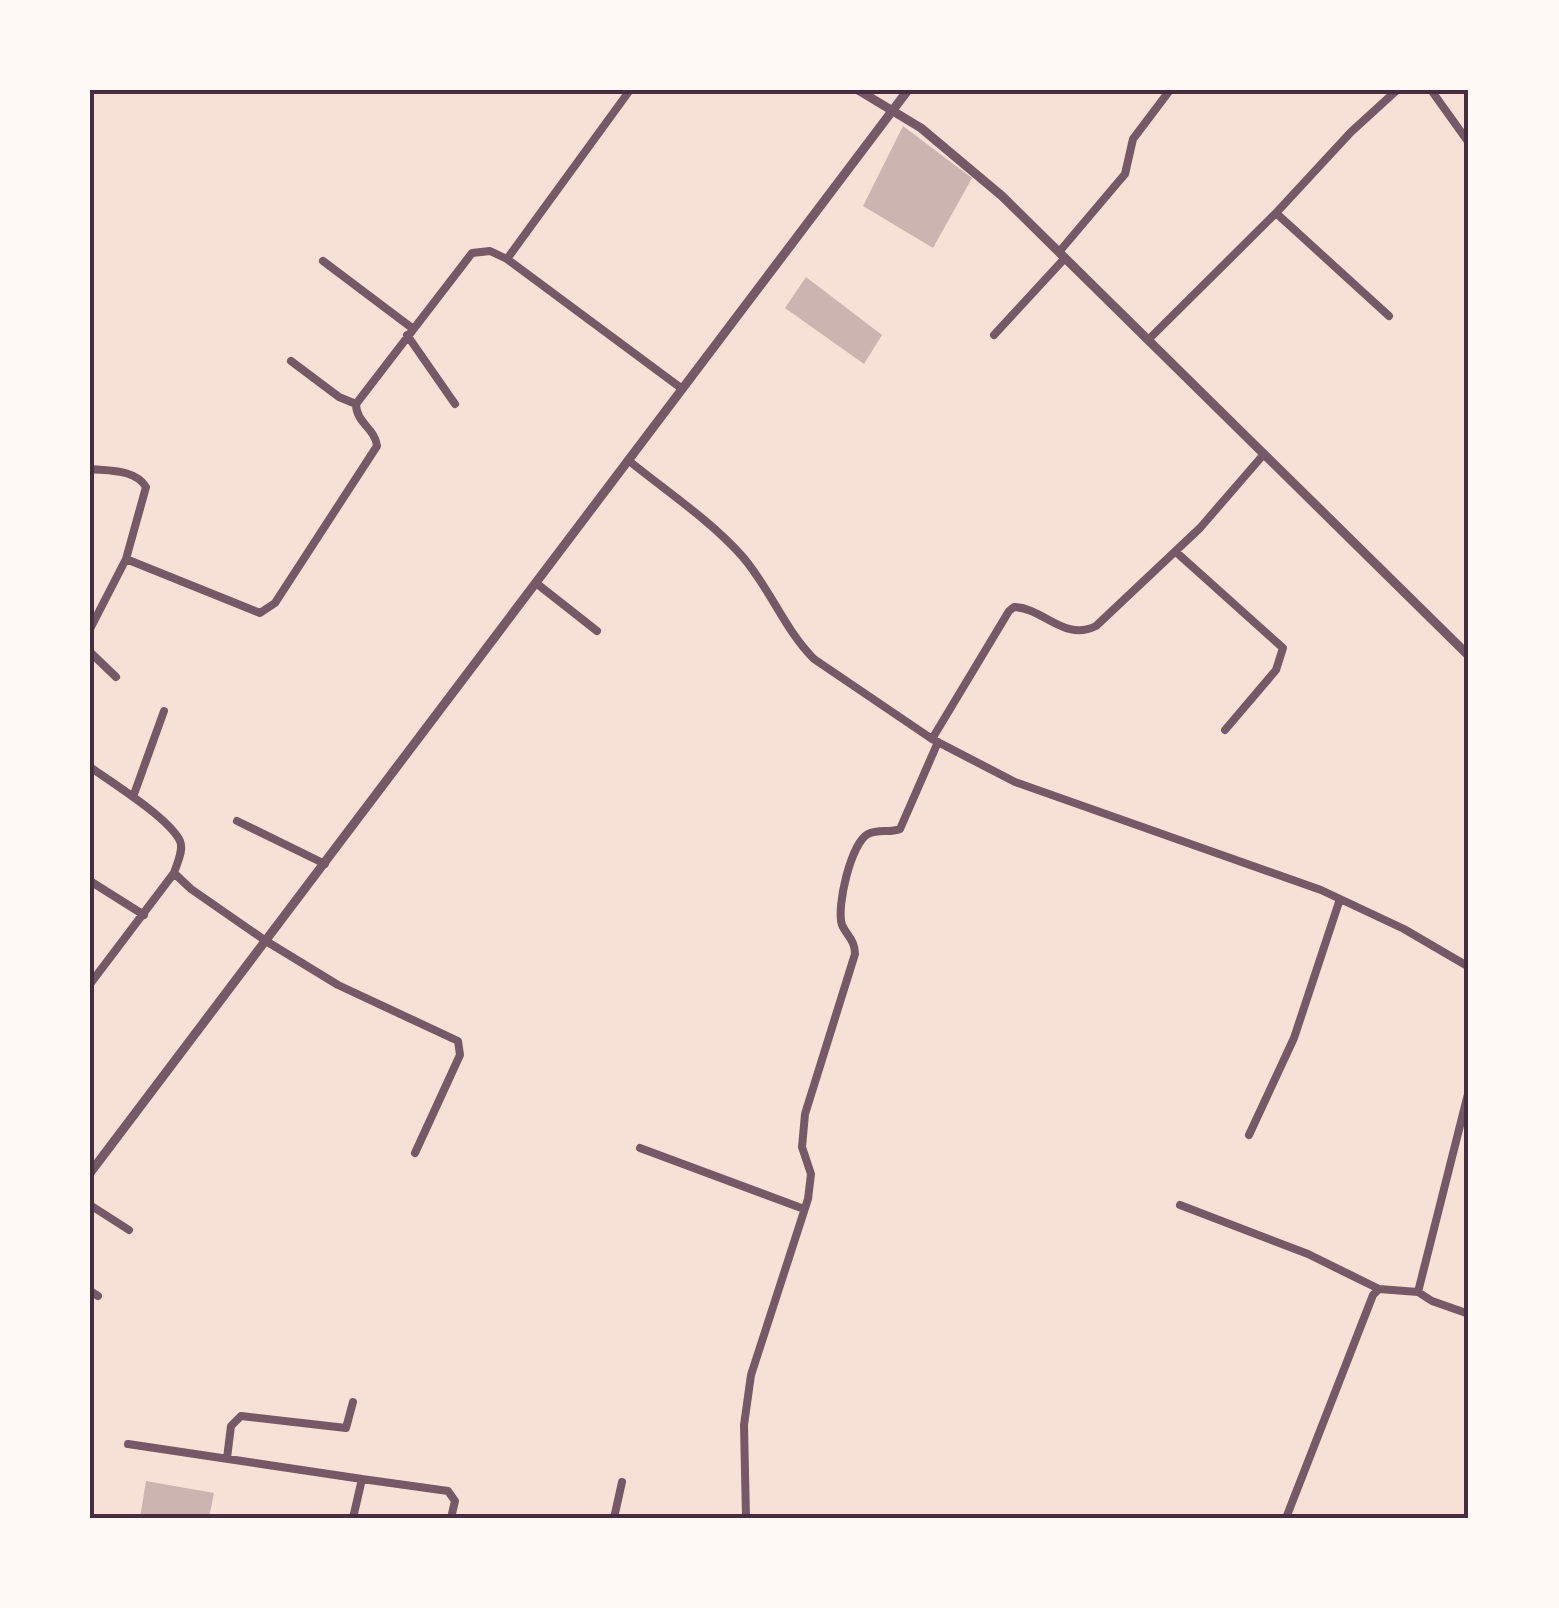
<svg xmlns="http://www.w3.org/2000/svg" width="1559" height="1608" viewBox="0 0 1559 1608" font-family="'Open Sans',sans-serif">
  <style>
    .building { fill: #ccb4b1 }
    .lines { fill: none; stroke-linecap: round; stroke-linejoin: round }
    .minor { stroke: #755966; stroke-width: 8 }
    .tertiary { stroke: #755966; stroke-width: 9 }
    .neatline { fill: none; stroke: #4a2c40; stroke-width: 4 }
  </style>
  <rect width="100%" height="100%" fill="#f7e1d7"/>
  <path class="building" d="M903 126 972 178 933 248 863 206Z
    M806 277 882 335 864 364 785 308Z
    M146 1481 214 1493 209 1518H140Z"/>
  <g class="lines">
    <path class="minor" d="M630 90 507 259 681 388
      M1431 90 1469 143
      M1276 213 1389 316
      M1059 252 1125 174 1133 139 1170 90
      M323 261 412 328
      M407 335 455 404
      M994 335 1065 258
      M1148 340 1276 213 1351 132 1397 90
      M291 361 339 397 356 404
      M628 460C666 491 710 520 742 556 770 588 784 629 814 659L932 739 1015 782 1321 890 1404 929 1469 967
      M90 469C109 471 135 469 146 487L126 559
      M1176 552 1283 648 1276 670 1225 730
      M536 583 597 631
      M90 629 126 559 260 613 275 603 377 446C375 428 356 423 356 404L472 253 490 251 507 259
      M90 652 116 677
      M932 739 1009 611 1014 607C1044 608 1064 642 1096 626L1200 528 1264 454
      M90 767C111 782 169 818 180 841 184 850 177 863 174 873L191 889 266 941 338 985 458 1041 460 1055 415 1153
      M133 797 164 711
      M237 821 325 864
      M90 881 144 915
      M90 984 174 873
      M1469 1090 1418 1292 1432 1301 1469 1314
      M1249 1135 1294 1038 1340 899
      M640 1148 804 1209
      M90 1205 129 1230
      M1180 1205 1308 1254 1379 1289
      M90 1291 98 1296
      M128 1444 362 1479 353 1518
      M227 1458 231 1426 241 1416 346 1428 353 1402
      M362 1479 448 1491 455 1501 451 1518
      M614 1518 622 1482
      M746 1518 744 1425 751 1375 808 1199 811 1174 802 1147 805 1114 855 954C855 940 847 936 842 925 836 907 851 843 868 834 878 829 890 833 900 829L938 742
      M1286 1518 1373 1295 1379 1289 1418 1292"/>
    <path class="tertiary" d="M858 90 921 128 1002 196 1469 656
      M90 1173 908 90"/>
  </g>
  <rect width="1559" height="1608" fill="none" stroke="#fffaf5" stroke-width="185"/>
  <rect x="92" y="92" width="1374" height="1424" class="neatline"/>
</svg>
